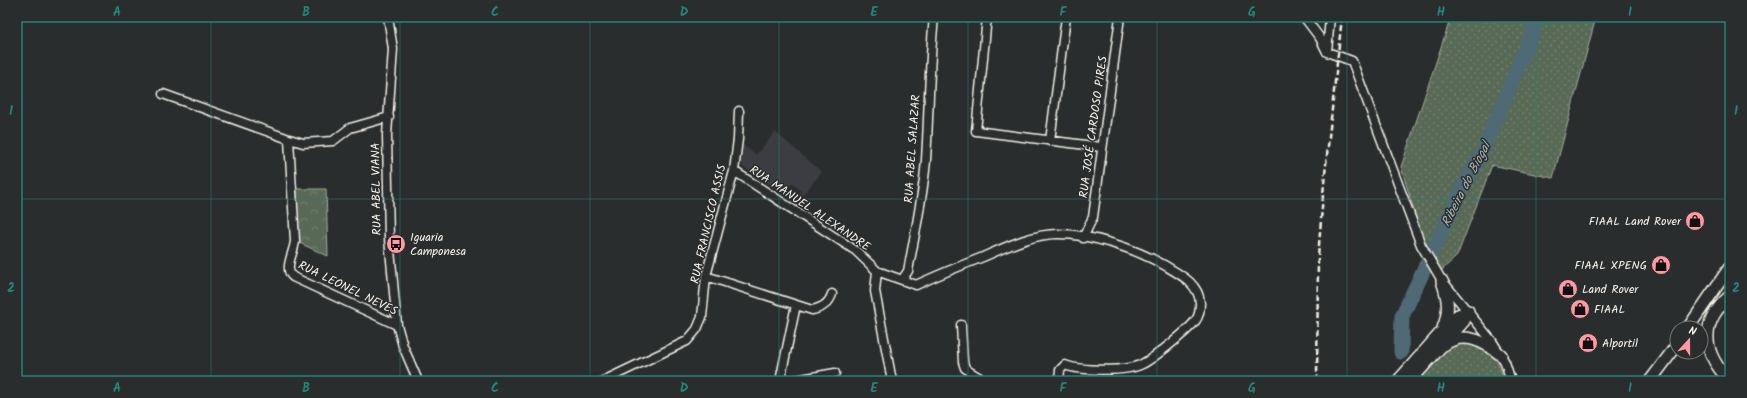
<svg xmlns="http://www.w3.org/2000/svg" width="1747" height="398" viewBox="0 0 1747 398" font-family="Kalam,sans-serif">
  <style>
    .built { fill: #3a3c42 }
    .grass { fill: url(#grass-dots); stroke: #a6ae9e }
    .park { fill: url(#park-crowns); stroke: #a6ae9e }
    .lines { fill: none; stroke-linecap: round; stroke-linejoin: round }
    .river { stroke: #506a75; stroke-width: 15 }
    .minor-casing { stroke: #f4f1e8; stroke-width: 11 }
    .major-casing { stroke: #f4f1e8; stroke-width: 14 }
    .minor { stroke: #2a2d2e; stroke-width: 8 }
    .major { stroke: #2a2d2e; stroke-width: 11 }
    .rail { stroke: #f4f1e8; stroke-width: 2.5; stroke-dasharray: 6 3; stroke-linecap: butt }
    .grid { fill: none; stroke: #26827a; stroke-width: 1; stroke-opacity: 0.55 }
    .labels { text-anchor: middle; stroke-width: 3; stroke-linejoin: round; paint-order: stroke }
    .street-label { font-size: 12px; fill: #f4f1e8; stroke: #2a2d2e }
    .poi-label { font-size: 12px; fill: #f4f1e8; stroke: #2a2d2e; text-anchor: start }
    .water-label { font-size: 13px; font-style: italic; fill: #aab4b4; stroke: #2a2d2e }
    .neatline { fill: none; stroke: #26827a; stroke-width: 1.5 }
    .grid-label { font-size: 13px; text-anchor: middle; font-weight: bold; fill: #26827a }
  </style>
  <defs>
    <pattern id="grass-dots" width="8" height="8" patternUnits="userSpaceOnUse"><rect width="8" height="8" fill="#586a54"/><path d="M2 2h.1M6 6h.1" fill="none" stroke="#71806d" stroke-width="1.8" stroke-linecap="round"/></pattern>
    <pattern id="park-crowns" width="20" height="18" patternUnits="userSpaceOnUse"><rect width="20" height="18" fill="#586a54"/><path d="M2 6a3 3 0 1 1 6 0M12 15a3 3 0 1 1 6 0" fill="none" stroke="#71806d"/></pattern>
  </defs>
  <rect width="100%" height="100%" fill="#2a2d2e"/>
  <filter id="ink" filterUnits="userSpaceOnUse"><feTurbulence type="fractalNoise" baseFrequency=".025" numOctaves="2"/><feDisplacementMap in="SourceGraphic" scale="8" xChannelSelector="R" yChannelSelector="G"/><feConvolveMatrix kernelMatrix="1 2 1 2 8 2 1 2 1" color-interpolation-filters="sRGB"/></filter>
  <g filter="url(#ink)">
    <path class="built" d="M775 132 822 172 796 203 792 201 801 191 792 183 783 193 743 167 741 162 743 145 756 155Z"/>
    <path class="grass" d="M1451 17H1596L1553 178 1492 165 1457 256 1443 269 1440 270 1421 234 1401 167Z
      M1456 344C1487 343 1497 352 1504 381H1419L1444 350Z"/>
    <path class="park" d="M292 189H326L328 256 295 241Z"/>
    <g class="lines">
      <path class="river" d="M1401 352 1402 316 1461 191 1481 155 1539 17"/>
      <g class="minor-casing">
        <path id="minor" d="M388 17 393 49 387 135 389 239 397 325 403 346 418 381
          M987 17 976 131 1101 147
          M1304 17 1320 38 1327 52
          M1327 52 1352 61 1421 245 1441 279 1492 341 1505 362 1511 381
          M1327 52 1330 17
          M163 94 286 138 303 143 333 141 350 128 389 117
          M289 140 295 241C294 253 283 269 293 277L397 325
          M1050 141 1066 17
          M734 171 856 251 877 271 875 291 892 381
          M1083 238 1093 217 1120 17
          M877 271 916 285C938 275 960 266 983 257 1006 247 1032 234 1058 234 1091 234 1136 249 1164 265 1179 274 1199 283 1200 303 1200 308 1199 316 1196 320 1189 330 1153 359 1142 364 1128 372 1080 371 1065 365L1060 370 1059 381
          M706 276 812 310C822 308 829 304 832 294
          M902 280 908 271C915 234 923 197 926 160 929 112 929 65 934 17
          M961 325 963 362 965 368 970 372 985 381
          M603 381 687 341 697 329 702 317 706 276 734 171 738 139 739 111
          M780 381 796 305
          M790 381 835 373"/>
      </g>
      <g class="major-casing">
        <path id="major" d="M1442 281C1448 298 1450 311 1443 328
          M1730 296C1699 323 1702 353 1730 381
          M1688 328 1730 267
          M1444 345C1464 330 1485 342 1501 355
          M1398 381 1453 319 1458 315 1468 311
          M1410 381 1464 321 1468 311
          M1650 381 1677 345"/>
      </g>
      <use href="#minor" class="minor"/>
      <use href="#major" class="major"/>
      <path class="rail" d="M1317 381 1318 257 1324 183 1342 17"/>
    </g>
  </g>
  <path class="grid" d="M211 17V381M400 17V381M590 17V381M779 17V381M968 17V381M1157 17V381M1347 17V381M1536 17V381M17 199H1730"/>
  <defs>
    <g id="shop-disc" transform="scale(1)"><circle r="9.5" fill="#ff9aa2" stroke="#2a2d2e"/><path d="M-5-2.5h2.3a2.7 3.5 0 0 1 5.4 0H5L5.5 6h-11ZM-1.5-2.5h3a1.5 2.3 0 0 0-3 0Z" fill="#111"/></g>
    <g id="bus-disc" transform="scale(1)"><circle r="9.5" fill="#ff9aa2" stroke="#2a2d2e"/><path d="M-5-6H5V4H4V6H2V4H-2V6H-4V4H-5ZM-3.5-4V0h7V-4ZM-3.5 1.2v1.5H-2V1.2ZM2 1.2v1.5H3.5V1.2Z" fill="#111"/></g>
  </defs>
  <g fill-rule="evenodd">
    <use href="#shop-disc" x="1695" y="221"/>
    <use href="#bus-disc" x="396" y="244"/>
    <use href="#shop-disc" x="1661" y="265"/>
    <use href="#shop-disc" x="1568" y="289"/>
    <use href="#shop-disc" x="1580" y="309"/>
    <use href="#shop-disc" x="1588" y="343"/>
  </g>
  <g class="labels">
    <g class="street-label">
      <text transform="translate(1093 127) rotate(-82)" y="4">RUA JOSÉ CARDOSO PIRES</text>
      <text transform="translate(912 149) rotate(-86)" y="4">RUA ABEL SALAZAR</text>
      <text transform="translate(376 189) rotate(-91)" y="4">RUA ABEL VIANA</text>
      <text transform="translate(810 208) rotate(34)" y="4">RUA MANUEL ALEXANDRE</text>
      <text transform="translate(708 224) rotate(-77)" y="4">RUA FRANCISCO ASSIS</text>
      <text transform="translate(348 288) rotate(26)" y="4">RUA LEONEL NEVES</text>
    </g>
    <g class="poi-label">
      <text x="1681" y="225" text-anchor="end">FIAAL Land Rover</text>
      <text x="410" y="241">Iguaria<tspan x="410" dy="14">Camponesa</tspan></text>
      <text x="1647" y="269" text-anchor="end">FIAAL XPENG</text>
      <text x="1582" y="293">Land Rover</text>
      <text x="1594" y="313">FIAAL</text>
      <text x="1602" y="347">Alportil</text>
    </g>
    <g class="water-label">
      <text transform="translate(1465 184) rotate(-63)" y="5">Ribeira do Biogal</text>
    </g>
  </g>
  <rect width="1747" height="398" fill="none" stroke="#2a2d2e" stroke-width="44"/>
  <g transform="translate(1689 340) rotate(21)"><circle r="19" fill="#2a2d2e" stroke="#7b7b78"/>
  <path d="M0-3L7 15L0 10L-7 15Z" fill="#ff9aa2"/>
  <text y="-6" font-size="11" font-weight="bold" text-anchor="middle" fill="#f4f1e8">N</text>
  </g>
  <rect x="22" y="22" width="1703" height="354" class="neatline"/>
  <g class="grid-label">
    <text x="117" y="16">A</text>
    <text x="306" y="16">B</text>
    <text x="495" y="16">C</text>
    <text x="684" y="16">D</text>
    <text x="874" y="16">E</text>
    <text x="1063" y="16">F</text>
    <text x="1252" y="16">G</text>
    <text x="1441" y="16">H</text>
    <text x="1630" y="16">I</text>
    <text x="11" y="115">1</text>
    <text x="1736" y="115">1</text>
    <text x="11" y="292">2</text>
    <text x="1736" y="292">2</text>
    <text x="117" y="392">A</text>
    <text x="306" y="392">B</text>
    <text x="495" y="392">C</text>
    <text x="684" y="392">D</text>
    <text x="874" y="392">E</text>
    <text x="1063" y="392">F</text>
    <text x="1252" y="392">G</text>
    <text x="1441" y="392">H</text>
    <text x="1630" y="392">I</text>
  </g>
</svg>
